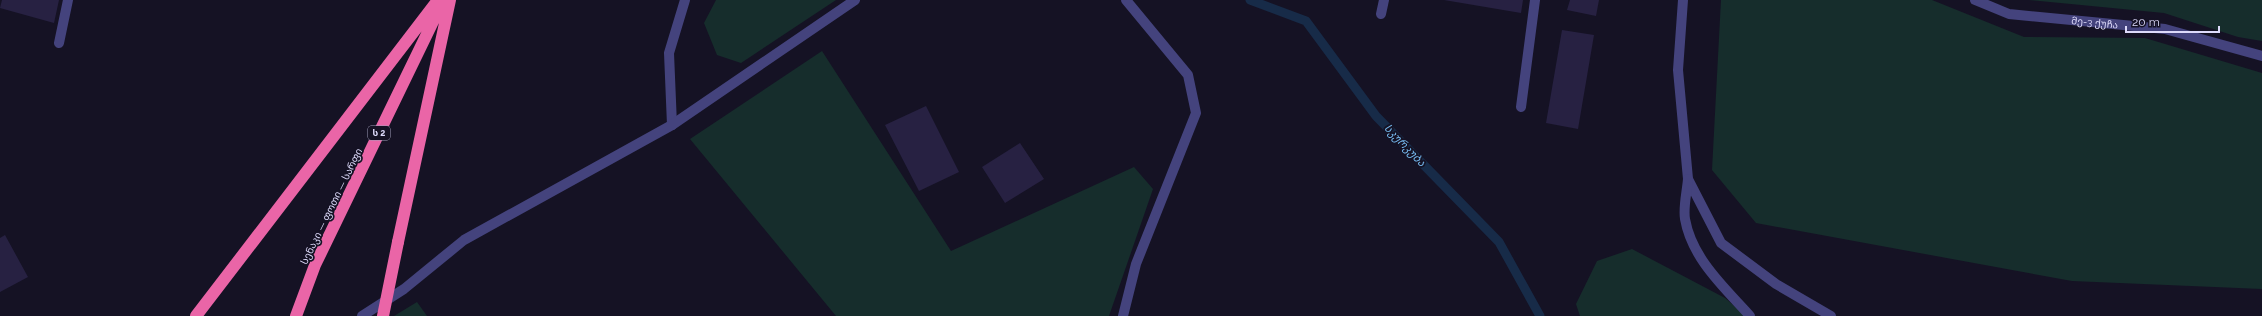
<svg xmlns="http://www.w3.org/2000/svg" width="2262" height="316" viewBox="0 0 2262 316" font-family="Raleway,'Noto Sans Georgian',sans-serif">
  <style>
    .green { fill: #162d2c }
    .lines { fill: none; stroke-linecap: round; stroke-linejoin: round }
    .stream { stroke: #172b48; stroke-width: 9 }
    .building { fill: #272142 }
    .street { stroke: #44437d; stroke-width: 10 }
    .highway { stroke: #ea65a7; stroke-width: 12 }
    .highway-bridge { stroke: #ea65a7; stroke-width: 12 }
    .labels { text-anchor: middle; stroke-width: 3.5; stroke-linejoin: round; paint-order: stroke }
    .shield { fill: #151224; stroke: #a19eba; stroke-width: 1 }
    .shield-label { font-size: 9px; font-weight: bold; fill: #dddafa }
    .street-label { font-size: 10px; fill: #dddafa; stroke: #151224 }
    .water-label { font-size: 11px; font-style: italic; fill: #75b8ed; stroke: #151224 }
  </style>
  <rect width="100%" height="100%" fill="#151224"/>
  <path class="green" d="M716 0H836L741 63 717 55 704 23Z
    M1721 0H1932L2024 37 2145 38 2262 73V289L2072 281 1756 223 1712 170Z
    M2029 0H2262V41L2238 37 2164 13Z
    M822 51 951 251 1134 167 1153 189 1109 316H836L690 139Z
    M1632 249 1725 298 1746 316H1580L1576 304 1597 261Z
    M417 302 427 316H394Z"/>
  <g class="lines">
    <path class="stream" d="M1250 0 1306 21 1376 116 1499 242 1540 316"/>
  </g>
  <path class="building" d="M2 0H59L54 23 0 8Z
    M1444 0H1523L1521 13Z
    M1570 0H1599L1596 16 1567 10Z
    M1562 30 1594 35 1578 129 1546 123Z
    M926 106 959 172 919 191 885 125Z
    M1020 143 1044 179 1005 203 982 167Z
    M5 235 28 277 0 292V238Z"/>
  <g class="lines">
    <g class="street">
      <path d="M1683 0 1678 70 1688 179 1721 243 1776 284 1831 316"/>
      <path id="s1" d="M1975 0 2009 14 2165 29 2262 56"/>
      <path d="M1381 14 1384 0"/>
      <path d="M59 43 68 0"/>
      <path d="M1521 107 1535 0"/>
      <path d="M672 125 669 53 685 0"/>
      <path d="M1688 179C1687 192 1683 207 1685 219 1692 259 1725 288 1750 316"/>
      <path d="M362 316 404 289 464 240 672 125 855 0"/>
      <path d="M1123 316 1136 264 1196 113 1188 75 1126 0"/>
    </g>
    <path class="highway" d="M398 242 450 0
      M196 316 438 0
      M296 316 315 265 443 1"/>
    <path class="highway-bridge" d="M383 316 398 242"/>
  </g>
  <g class="labels">
    <rect class="shield" x="368" y="126" width="22" height="14" rx="3"/>
    <g class="shield-label">
      <text x="379" y="136">ს 2</text>
    </g>
    <g class="street-label">
      <text dy="4" stroke="none"><textPath href="#s1" startOffset="123">მე-3 ქუჩა</textPath></text>
      <text transform="translate(331 206) rotate(-64)" y="4">სენაკი — ფოთი — სარფი</text>
    </g>
    <g class="water-label">
      <text transform="translate(1405 145) rotate(46)" y="4">სკურკუბა</text>
    </g>
  </g>
  <path d="M2126 26v6h93v-6" fill="none" stroke="#dddafa" stroke-width="2"/>
  <text x="2132" y="26" font-size="12" fill="#dddafa" stroke="#151224" stroke-width="3" paint-order="stroke">20 m</text>
</svg>
